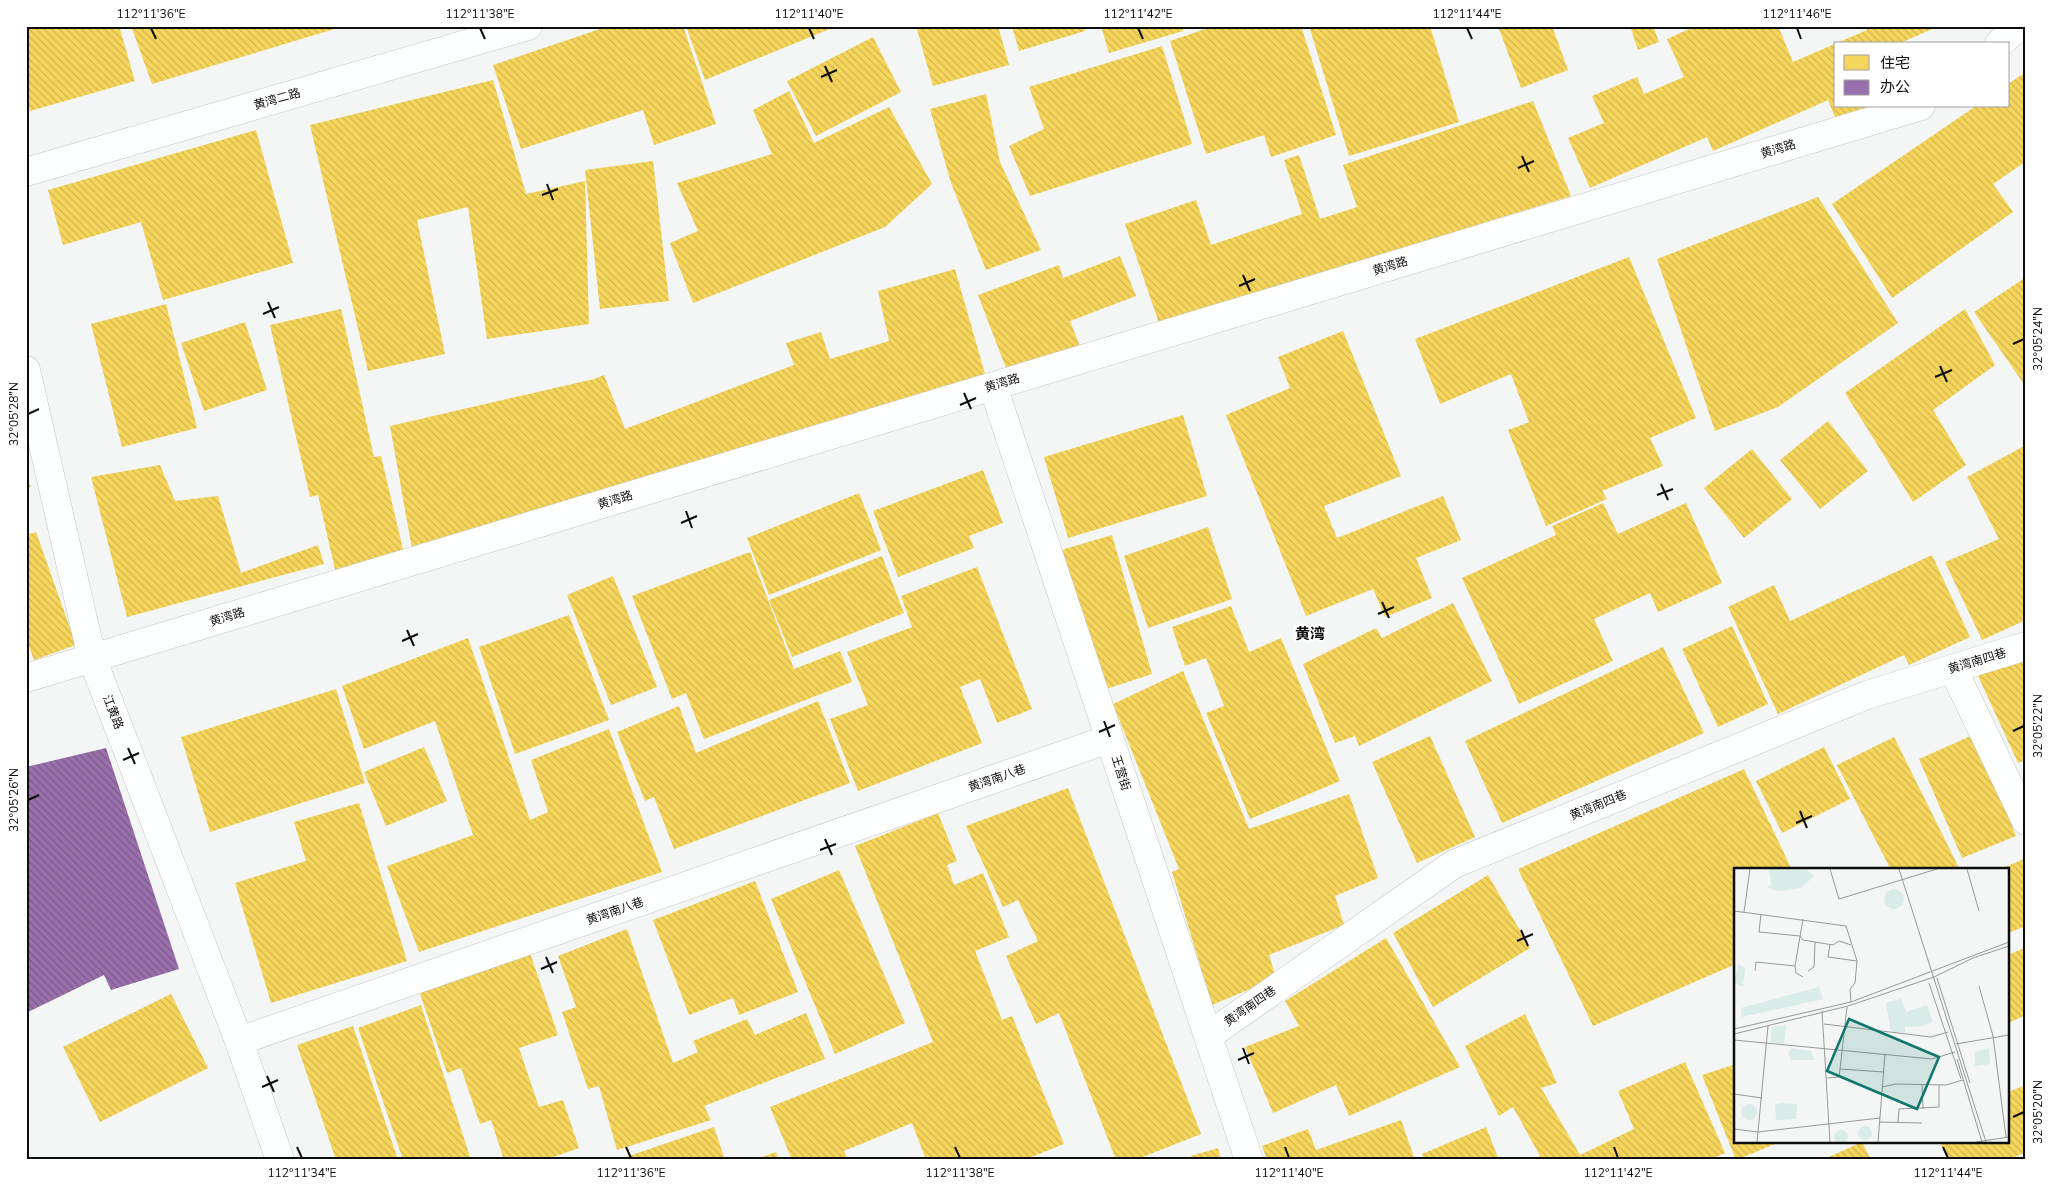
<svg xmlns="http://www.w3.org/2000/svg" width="2052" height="1186" viewBox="0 0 2052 1186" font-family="'Nunito Sans','Noto Sans SC',sans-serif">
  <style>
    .homes { fill: url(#homes-back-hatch) }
    .offices { fill: url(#offices-back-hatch) }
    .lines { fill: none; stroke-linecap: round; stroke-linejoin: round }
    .street-casing { stroke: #c3c5c5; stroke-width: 29 }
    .street { stroke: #fdfefe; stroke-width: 28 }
    .ticks { fill: none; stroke: #0c0e0d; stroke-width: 2 }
    .labels { text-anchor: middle; stroke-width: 5; stroke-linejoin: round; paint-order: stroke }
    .street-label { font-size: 12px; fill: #0c0e0d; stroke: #fff }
    .quarter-label { font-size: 15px; font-weight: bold; fill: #0c0e0d; stroke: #fff }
    .inset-road { fill: none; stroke: #979998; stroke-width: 1 }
    .view { fill: #0f766e; fill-opacity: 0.15; stroke: #0f766e; stroke-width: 2.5 }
    .inset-edge { fill: none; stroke: #0c0e0d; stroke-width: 2.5 }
    .neatline { fill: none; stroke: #0c0e0d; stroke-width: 2 }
    .ticks-label { font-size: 12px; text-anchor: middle; fill: #0c0e0d }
  </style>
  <defs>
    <pattern id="homes-back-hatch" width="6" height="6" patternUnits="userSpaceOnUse" patternTransform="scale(1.25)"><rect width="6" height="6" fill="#f6d55c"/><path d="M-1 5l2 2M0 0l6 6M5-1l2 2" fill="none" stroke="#d2b64f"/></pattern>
    <pattern id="offices-back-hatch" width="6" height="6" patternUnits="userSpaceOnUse" patternTransform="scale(1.25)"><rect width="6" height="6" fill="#9970ab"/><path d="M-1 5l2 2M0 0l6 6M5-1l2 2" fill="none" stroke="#7b5a8a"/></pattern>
  </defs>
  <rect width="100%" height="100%" fill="#f3f6f5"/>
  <path class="homes" d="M26 26H119L135 81 30 111 26 98Z
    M131 26H341V27L152 84Z
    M609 26H683L716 124 654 145 643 110 521 149 493 65Z
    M686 26H837L705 80Z
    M916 26H998L1009 65 933 86Z
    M1012 26H1084L1085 31 1019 51Z
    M1101 26H1182L1183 31 1109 53Z
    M1214 26H1301L1336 135 1271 157 1264 135 1206 154 1170 41Z
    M1309 26H1430L1459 122 1349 156Z
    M1498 26H1552L1568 70 1521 88Z
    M1630 26H1653L1659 42 1638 50Z
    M1696 26H1778L1793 62 1867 30 1865 26H1939L1898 44H1836V106H1872L1837 122 1828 100 1713 151 1707 137 1590 188 1568 138 1604 123 1592 96 1637 77 1644 94 1684 77 1667 39Z
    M873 37 901 92 816 136 787 81Z
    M1162 46 1192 144 1030 196 1009 146 1044 129 1029 87Z
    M2026 72V168L2022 164 1993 184 2013 212 1892 298 1832 204 1976 106H2008V84Z
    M493 80 526 194 585 181 589 324 487 339 468 207 417 220 445 354 368 371 310 125Z
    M789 91 814 143 889 107 932 184 885 227 693 303 670 243 698 231 677 183 772 154 753 110Z
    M986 94 1000 162 1041 250 986 270 951 183 930 109Z
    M1533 101 1571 196 1159 323 1125 224 1196 200 1211 245 1302 214 1284 160 1299 155 1320 219 1357 207 1343 165Z
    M256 130 293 263 163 300 141 222 63 245 48 190Z
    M653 161 669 301 600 309 585 170Z
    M1818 197 1898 323 1778 407 1715 431 1657 259Z
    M1120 256 1136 296 1070 321 1081 349 1009 376 978 295 1059 265 1063 278Z
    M1629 257 1696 418 1650 438 1663 466 1602 491 1607 499 1546 526 1508 430 1529 422 1511 374 1440 404 1415 339Z
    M955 269 987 381 412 549 390 426 594 379 604 375 625 429 794 365 786 343 821 332 830 359 889 341 878 291Z
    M2026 277V387L1974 312Z
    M166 304 197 428 122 447 91 324Z
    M341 309 374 457 381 456 405 558 336 574 318 495 310 497 270 325Z
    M1965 309 1995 365 1933 410 1966 465 1913 502 1845 393Z
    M245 322 267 390 204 411 181 343Z
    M1343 331 1401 476 1324 506 1337 538 1443 496 1461 540 1416 558 1432 598 1385 617 1373 589 1306 616 1226 415 1290 388 1278 357Z
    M1183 415 1207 496 1068 538 1044 457Z
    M1828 421 1868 471 1820 509 1780 460Z
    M2026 445V620L1982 640 1945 562 1999 539 1967 477Z
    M1752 449 1792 499 1744 538 1704 488Z
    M160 465 175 501 218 496 241 573 318 545 324 564 127 617 91 477Z
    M983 470 1003 523 969 536 974 548 898 577 873 511Z
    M26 475 31 487 26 488Z
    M859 493 881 550 769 595 747 538Z
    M1603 503 1618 534 1686 503 1722 583 1658 612 1650 593 1594 619 1613 661 1519 704 1462 578 1556 535 1552 526Z
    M1208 527 1232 599 1148 628 1124 556Z
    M36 532 76 645 34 660 26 638V535Z
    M1112 535 1152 674 1103 690 1058 551Z
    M750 552 794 669 840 651 852 682 704 739 686 693 672 699 632 596Z
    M1932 555 1970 637 1909 665 1904 655 1778 714 1728 607 1774 585 1790 621Z
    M882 556 904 613 792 657 769 600Z
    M977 567 1032 709 997 723 980 679 960 687 982 743 858 791 830 719 868 705 847 652 912 627 901 596Z
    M613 576 657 687 611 705 567 595Z
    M1453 603 1492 681 1359 746 1355 736 1335 743 1303 664 1376 628 1382 638Z
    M1231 606 1249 652 1281 638 1340 781 1250 819 1206 713 1224 706 1206 658 1185 666 1172 627Z
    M569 615 609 720 515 754 479 647Z
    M1732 626 1768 704 1718 727 1682 649Z
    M468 638 530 820 548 812 531 760 609 729 662 872 419 952 387 866 473 835 435 721 364 749 342 686Z
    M1663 647 1704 733 1502 823 1465 741Z
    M2026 656V760L2018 763 1978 676Z
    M1183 671 1249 829 1349 794 1378 878 1335 896 1344 925 1269 955 1276 978 1212 1005 1172 872 1179 869 1113 704Z
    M336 689 365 783 210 832 181 737Z
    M818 701 850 783 674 849 654 797 645 801 617 732 679 706 696 753Z
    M1975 734 2016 836 1962 858 1919 759Z
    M1430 736 1475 837 1417 863 1372 762Z
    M1894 737 1960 870H1891L1837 765Z
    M424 747 447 801 386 826 364 772Z
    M1824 747 1850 799 1782 833 1756 781Z
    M1744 769 1792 870H1736V964L1593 1026 1518 869Z
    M1068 788 1201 1134 1135 1160H1116L1059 1013 1036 1024 1006 956 1038 941 1018 900 1003 907 966 826Z
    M359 803 407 961 271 1003 235 883 306 861 294 822Z
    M938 813 957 861 947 865 954 885 983 873 1009 937 975 951 1002 1020 1012 1016 1064 1144 1024 1160H926L912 1123 844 1151 848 1160H792L770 1107 933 1042 855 846Z
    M2026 858V926L2008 933V870H1998Z
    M839 870 905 1023 835 1054 771 899Z
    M1488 875 1530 948 1433 1007 1393 933Z
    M755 881 798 992 739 1015 733 998 689 1015 653 920Z
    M627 929 673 1063 698 1052 693 1041 747 1019 755 1035 806 1013 825 1059 704 1106 711 1120 617 1150 599 1086 588 1089 562 1012 576 1007 558 956Z
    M1386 938 1460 1067 1349 1116 1336 1085 1273 1113 1245 1047 1299 1026 1285 1001Z
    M528 947 558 1035 519 1048 539 1107 563 1100 579 1148 545 1160H504L491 1120 480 1124 461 1068 447 1073 417 985Z
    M2026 947V1015L2008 1023V974L2011 973 2008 966V955Z
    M171 994 208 1068 100 1122 63 1047Z
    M421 1005 471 1160H403L358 1028Z
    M1525 1014 1557 1083 1541 1088 1580 1155 1634 1129 1618 1091 1685 1062 1725 1153 1709 1160H1533L1540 1156 1513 1107 1499 1116 1465 1046Z
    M353 1026 398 1160H336L297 1045Z
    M1736 1064V1142H1780L1736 1160 1702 1075Z
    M2026 1085V1152L2008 1160H1948L1940 1142H2008V1092Z
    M1401 1120 1415 1160H1267L1262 1146 1308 1129 1316 1150Z
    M714 1127 725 1160H620V1159Z
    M1486 1127 1499 1160H1424L1422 1154Z
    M1862 1142 1871 1160H1822Z
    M1218 1148 1221 1160H1192L1191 1156Z
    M776 1152 779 1160H756V1159Z"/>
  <path class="offices" d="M106 748 179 969 111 990 104 975 26 1013V767Z"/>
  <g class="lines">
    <g class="street-casing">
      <path id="street" d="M1999 44 2019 26
        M26 172 528 26
        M26 370 92 658 239 1041
        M993 386 1249 1160
        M1953 669 2026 821
        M26 678 1921 106
        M1208 1036 1454 864 1867 695 2026 646
        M280 1160 239 1041 1109 739"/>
    </g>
    <use href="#street" class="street"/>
  </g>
  <path class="ticks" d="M151 28 156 39M480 28 485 39M809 28 814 39M1138 28 1143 39M1467 28 1472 39M1797 28 1801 39M825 66 832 82M821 77 837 70M1522 156 1529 172M1518 168 1534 161M547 184 553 200M542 195 558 189M1243 275 1250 291M1239 286 1255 279M268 302 275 318M263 314 279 307M2013 344 2024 339M1940 366 1947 382M1935 377 1952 370M964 393 971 409M960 405 976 398M28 414 39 409M1661 484 1668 500M1657 495 1673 489M686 511 692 528M681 523 697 516M1382 602 1389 618M1378 614 1394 607M407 630 414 646M402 641 418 634M1104 721 1110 737M2013 731 2024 726M1099 732 1115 725M128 748 135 764M123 760 139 753M28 800 39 795M1800 811 1807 828M1796 823 1812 816M825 839 832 855M820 850 836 844M1521 930 1528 946M1517 941 1533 934M546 957 553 973M541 969 557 962M1243 1048 1249 1064M1238 1060 1254 1053M267 1076 274 1092M262 1087 278 1080M2013 1117 2024 1112M297 1147 302 1158M626 1147 631 1158M955 1147 960 1158M1285 1147 1289 1158M1614 1147 1618 1158M1943 1147 1948 1158"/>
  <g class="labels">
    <g class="street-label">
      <text transform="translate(277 99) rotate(-16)" y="4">黄湾二路</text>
      <text transform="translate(1778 149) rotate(-17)" y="4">黄湾路</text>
      <text transform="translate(1390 266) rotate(-17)" y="4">黄湾路</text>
      <text transform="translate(1002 383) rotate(-17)" y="4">黄湾路</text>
      <text transform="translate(615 500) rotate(-17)" y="4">黄湾路</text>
      <text transform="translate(227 617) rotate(-17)" y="4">黄湾路</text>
      <text transform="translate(1977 661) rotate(-17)" y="4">黄湾南四巷</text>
      <text transform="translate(113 712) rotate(69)" y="4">江黄路</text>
      <text transform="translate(1121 773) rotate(72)" y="4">王营街</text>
      <text transform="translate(997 778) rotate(-19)" y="4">黄湾南八巷</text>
      <text transform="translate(1598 805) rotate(-22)" y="4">黄湾南四巷</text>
      <text transform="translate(615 911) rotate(-19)" y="4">黄湾南八巷</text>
      <text transform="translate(1250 1006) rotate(-35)" y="4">黄湾南四巷</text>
    </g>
    <g class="quarter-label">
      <text x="1310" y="639">黄湾</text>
    </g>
  </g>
  <g transform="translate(1734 868)">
    <rect width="275" height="275" fill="#f3f6f5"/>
    <path d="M35 1H72L80 8 67 20 43 23 33 19 37 17ZM46 235 63 236 62 251 42 252 41 237ZM7 244a8 8 0 1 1 16 0a8 8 0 1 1-16 0Z" fill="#d9ece8"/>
    <path d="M150 31a10 10 0 1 1 20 0a10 10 0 1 1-20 0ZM4 96 11 100 9 118H6L0 114ZM57 180 77 183 80 192H57L54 185ZM124 265a7 7 0 1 1 14 0a7 7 0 1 1-14 0ZM100 269a7 7 0 1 1 14 0a7 7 0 1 1-14 0Z" fill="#d9ece8"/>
    <path d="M85 119 89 131 8 149 7 140ZM167 131 172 144 193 137 199 154 189 158 171 159V165L157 164 152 135ZM52 157 50 176 37 174 38 159ZM255 180 256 196 241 198V184Z" fill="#d9ece8"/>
    <path class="inset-road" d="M96 1 105 31 203 1M165 1 252 274M233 1 245 43M0 43 112 58 123 93 121 115 116 121 117 134M10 44 16 1M27 46 25 64 66 68 69 72 99 77 105 73 117 77M96 76 94 89 123 93M61 98 62 105 69 109M21 103 22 94 61 98 69 51M74 103 80 99 81 74M203 110 236 215M195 115 227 211M245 118 259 168 272 269M88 143 96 274M90 156 197 169 214 164M0 161 117 134 275 74M0 166 114 138 200 109 239 90 275 78M0 172 198 191 221 184M222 176 275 167M223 191 248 274M106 201 113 139M93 210 105 209 106 201 150 204M188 217 189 241M148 219 162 216 212 217 229 212M0 226 28 230M145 254 188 255M164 254 165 241 205 239V217M0 261 24 264 146 250M23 274 34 158M144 274 151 186M242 274 275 269"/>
    <path class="view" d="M115 151 205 189 183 241 93 203Z"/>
    <rect width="275" height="275" class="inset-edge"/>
  </g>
  <rect width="2052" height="1186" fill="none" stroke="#ffffff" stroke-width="55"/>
  <rect x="1834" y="42" width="175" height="65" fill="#ffffff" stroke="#9e9f9e"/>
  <rect x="1844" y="55" width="25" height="15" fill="#f6d55c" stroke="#9e9f9e"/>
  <text x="1880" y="68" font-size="15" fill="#0c0e0d">住宅</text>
  <rect x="1844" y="80" width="25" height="15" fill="#9970ab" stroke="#9e9f9e"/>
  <text x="1880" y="92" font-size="15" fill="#0c0e0d">办公</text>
  <rect x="28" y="28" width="1996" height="1130" class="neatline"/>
  <g class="ticks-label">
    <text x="151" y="18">112°11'36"E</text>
    <text x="480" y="18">112°11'38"E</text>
    <text x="809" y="18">112°11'40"E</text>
    <text x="1138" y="18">112°11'42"E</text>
    <text x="1467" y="18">112°11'44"E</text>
    <text x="1797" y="18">112°11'46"E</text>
    <text transform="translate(2038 339) rotate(-90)" y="4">32°05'24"N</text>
    <text transform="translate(14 414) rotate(-90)" y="4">32°05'28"N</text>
    <text transform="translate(2038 726) rotate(-90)" y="4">32°05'22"N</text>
    <text transform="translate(14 800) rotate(-90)" y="4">32°05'26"N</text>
    <text transform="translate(2038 1112) rotate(-90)" y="4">32°05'20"N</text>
    <text x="302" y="1177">112°11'34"E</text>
    <text x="631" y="1177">112°11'36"E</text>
    <text x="960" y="1177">112°11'38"E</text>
    <text x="1289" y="1177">112°11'40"E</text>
    <text x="1618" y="1177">112°11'42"E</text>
    <text x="1948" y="1177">112°11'44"E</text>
  </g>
</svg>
